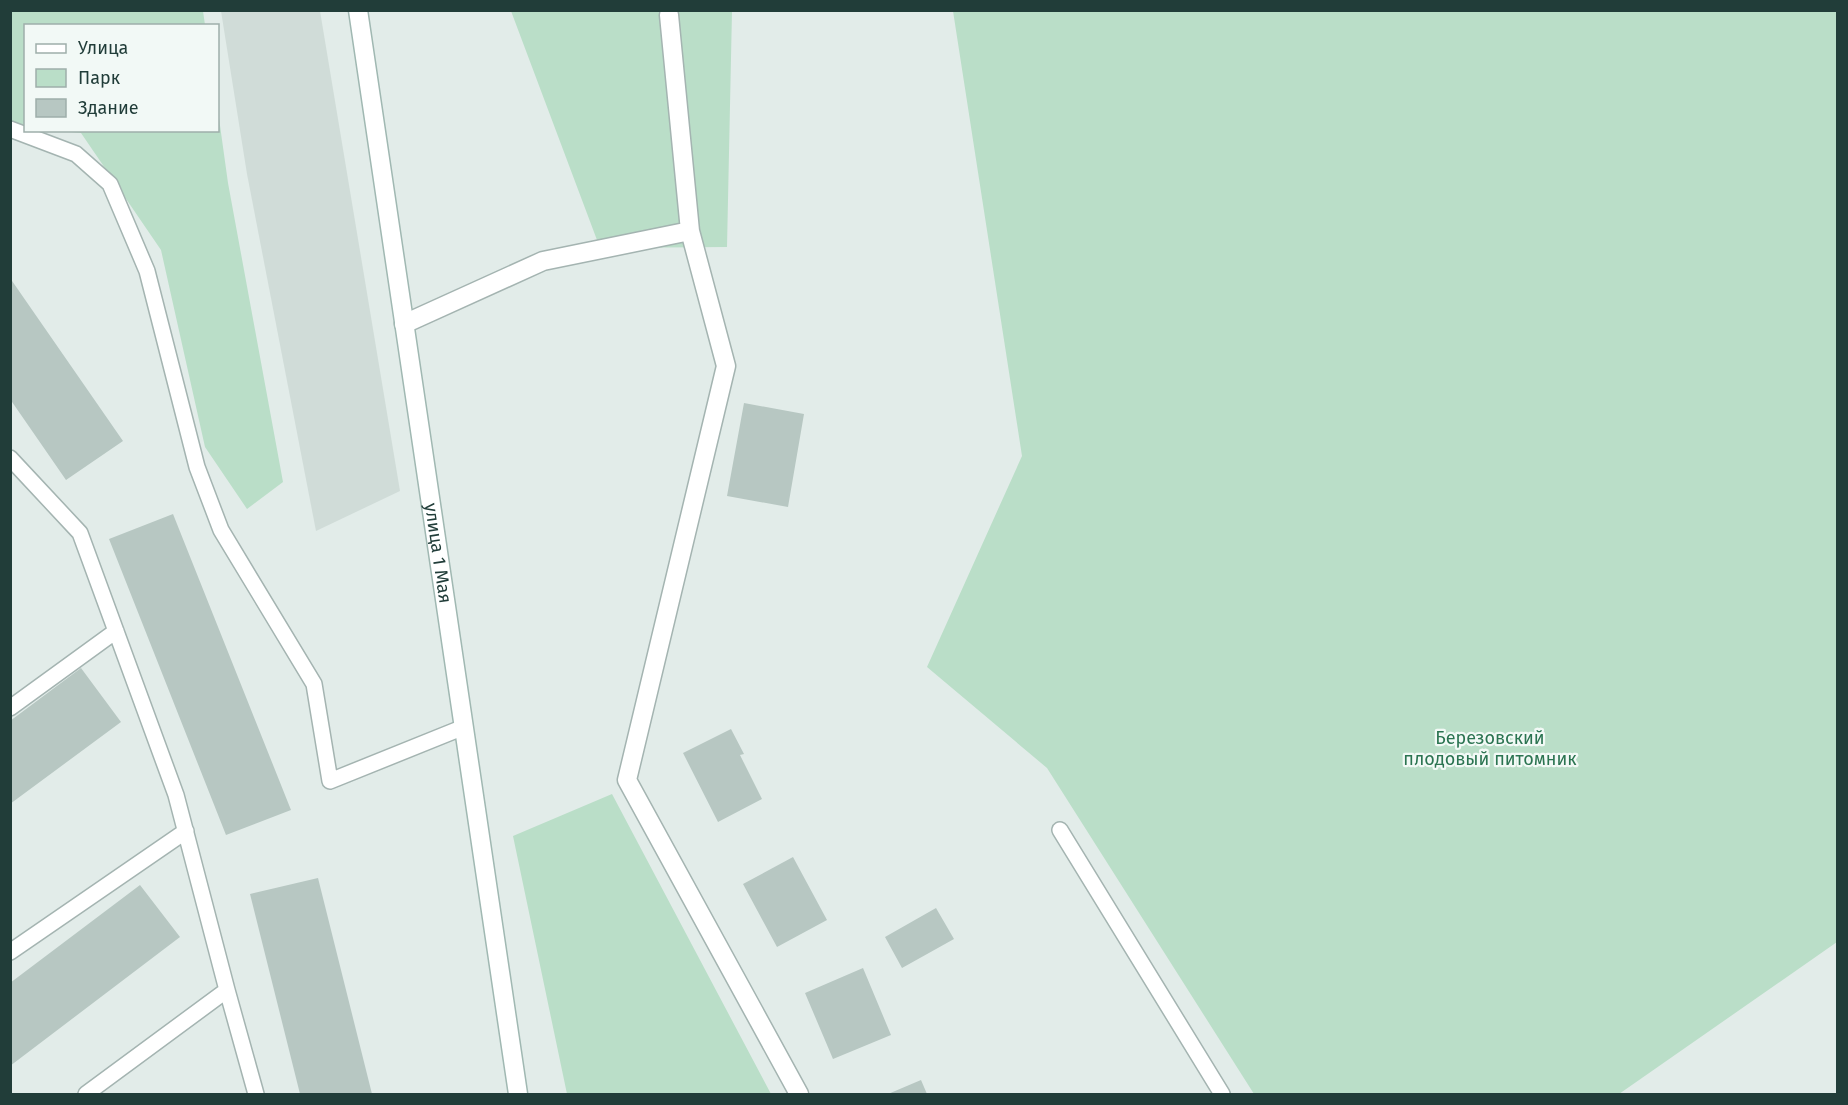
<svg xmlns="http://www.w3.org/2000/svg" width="1848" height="1105" viewBox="0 0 1848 1105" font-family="'Fira Sans',sans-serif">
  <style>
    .built { fill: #d0dcd8 }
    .green { fill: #badec8 }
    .building { fill: #b7c7c2 }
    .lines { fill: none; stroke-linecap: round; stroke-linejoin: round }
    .lane-casing { stroke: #a4b4b1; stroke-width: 18 }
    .street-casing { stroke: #a4b4b1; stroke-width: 21 }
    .secondary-casing { stroke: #a0b8b2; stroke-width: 21 }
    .lane { stroke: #fff; stroke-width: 15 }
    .street { stroke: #fff; stroke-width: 18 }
    .secondary { stroke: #fff; stroke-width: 18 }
    .labels { text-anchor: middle; stroke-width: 4.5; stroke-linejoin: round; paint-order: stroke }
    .street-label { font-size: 18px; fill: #213d39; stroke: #f2f9f6 }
    .park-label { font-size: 18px; fill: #2b7451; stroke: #f2f9f6 }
  </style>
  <rect width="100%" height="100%" fill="#e2ece9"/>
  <path class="built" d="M221 11H320L400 491 316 531 247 174Z"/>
  <path class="green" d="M11 11H203L205 25 26 26 25 126 11 124Z
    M511 11H732L727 247 600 248Z
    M953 11H1837V942L1619 1094H1254L1047 768 927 667 1022 456Z
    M218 111 228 183 283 482 247 509 205 447 161 250 81 133 62 131 218 130Z
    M612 794 771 1094H567L513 836Z"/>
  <path class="building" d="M10 278 123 441 66 480 10 399Z
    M744 403 804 414 788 507 727 496Z
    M173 514 291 810 226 835 109 539Z
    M81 668 121 722 10 804V721Z
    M731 729 744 754 740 755 762 799 718 822 683 753Z
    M793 857 827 920 777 947 743 884Z
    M318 878 372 1094H300L250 894Z
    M140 885 180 937 10 1066V983Z
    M936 908 954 939 902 968 885 937Z
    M863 968 891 1035 833 1059 805 993Z
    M921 1080 927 1094H888Z"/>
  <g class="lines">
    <g class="lane-casing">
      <path id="lane" d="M10 129 76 154 110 184 147 271 197 467 221 530 314 684 330 781 464 727
        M10 458 80 533 176 795 227 990 256 1094
        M10 708 116 631
        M1060 830 1222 1094
        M10 952 186 831
        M86 1094 227 990"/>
    </g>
    <g class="street-casing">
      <path id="street" d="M669 15 690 231 726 366 627 780 799 1094
        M404 324 543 261 690 231"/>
    </g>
    <g class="secondary-casing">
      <g id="secondary">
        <path id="s1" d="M358 10 518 1094"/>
      </g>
    </g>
    <use href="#lane" class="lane"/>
    <use href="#street" class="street"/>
    <use href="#secondary" class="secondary"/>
  </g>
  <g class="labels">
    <g class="street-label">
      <text dy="6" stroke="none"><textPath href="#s1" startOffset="549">улица 1 Мая</textPath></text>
    </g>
    <g class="park-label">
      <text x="1490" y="744">Березовский<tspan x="1490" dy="21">плодовый питомник</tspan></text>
    </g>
  </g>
  <rect width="1848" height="1105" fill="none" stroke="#213d39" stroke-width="24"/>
  <rect x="24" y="24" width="195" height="108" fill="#f2f9f6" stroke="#9eaeaa" stroke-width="1.5"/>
  <rect x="36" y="44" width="30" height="9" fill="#ffffff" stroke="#9eaeaa" stroke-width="1.5"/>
  <text x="78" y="54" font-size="18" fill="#213d39">Улица</text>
  <rect x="36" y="69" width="30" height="18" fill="#badec8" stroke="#9eaeaa" stroke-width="1.5"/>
  <text x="78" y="84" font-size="18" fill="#213d39">Парк</text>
  <rect x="36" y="99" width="30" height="18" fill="#b7c7c2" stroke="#9eaeaa" stroke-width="1.5"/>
  <text x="78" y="114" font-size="18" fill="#213d39">Здание</text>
</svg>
